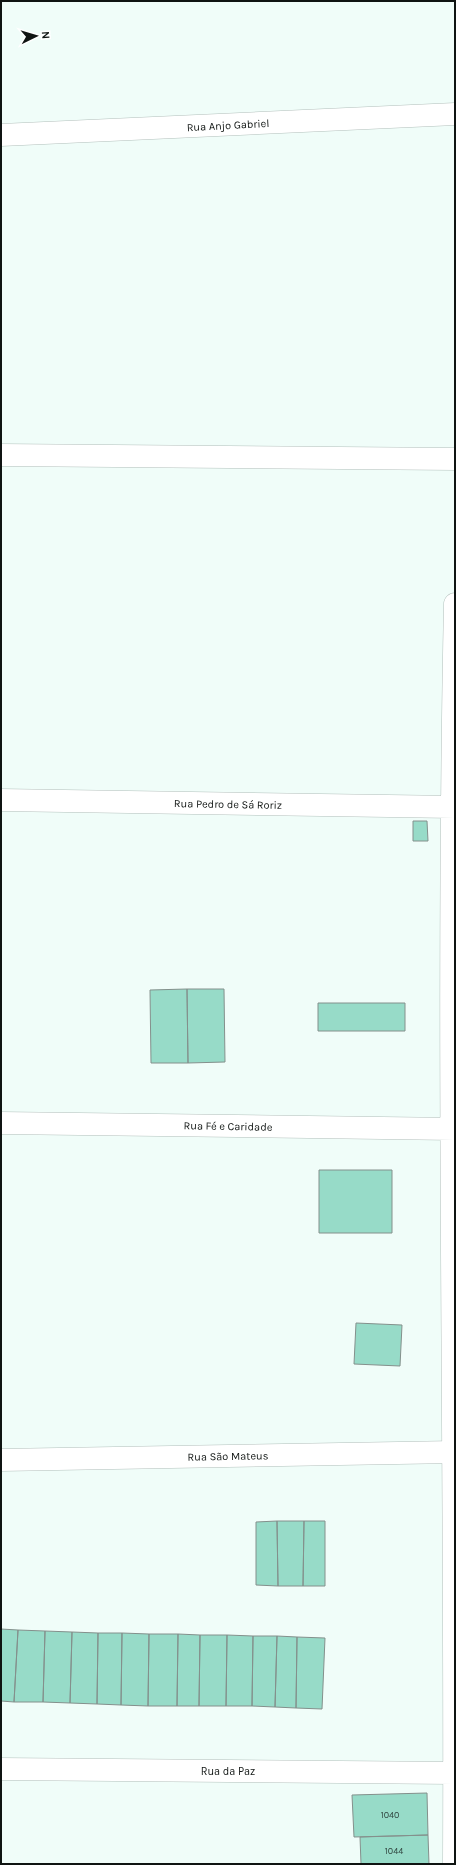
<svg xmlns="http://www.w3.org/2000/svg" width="456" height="1865" viewBox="0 0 456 1865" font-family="Karla,sans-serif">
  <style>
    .building { fill: #97dbc8; stroke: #84908c }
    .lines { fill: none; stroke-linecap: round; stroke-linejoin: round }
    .minor-casing { stroke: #b3c0bc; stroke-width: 23 }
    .minor { stroke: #fff; stroke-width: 22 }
    .labels { text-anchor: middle; stroke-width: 3; stroke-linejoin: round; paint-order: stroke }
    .number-label { font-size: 9px; fill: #314640 }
    .street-label { font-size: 11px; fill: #0f1412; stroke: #fff }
  </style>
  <rect width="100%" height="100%" fill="#f0fdf9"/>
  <path class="building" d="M413 821H427L428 841H413Z
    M187 989H224L225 1062 188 1063Z
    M187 989 188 1063H151L150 990Z
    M318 1003H405V1031H318Z
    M319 1170H392V1233H319Z
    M356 1323 402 1325 400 1366 354 1364Z
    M277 1521H304L303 1586H278Z
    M277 1521 278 1586 256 1585V1522Z
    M304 1521H325V1586H303Z
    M1 1629 18 1630 14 1702 1 1701Z
    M18 1630 45 1631 43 1702H14Z
    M45 1631 72 1632 70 1703 43 1702Z
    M72 1632 98 1633 97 1704 70 1703Z
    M98 1633H122L121 1705 97 1704Z
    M122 1633 149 1634 148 1706 121 1705Z
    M149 1634H178L177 1706H148Z
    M178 1634 200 1635 199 1706H177Z
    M200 1635H227L226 1706H199Z
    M227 1635 253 1636 252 1706H226Z
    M253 1636H277L275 1707 252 1706Z
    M277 1636 297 1637 296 1708 275 1707Z
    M297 1637 325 1638 322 1709 296 1708Z
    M427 1793 428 1835 354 1837 352 1795Z
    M428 1835 429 1864H361L360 1837Z"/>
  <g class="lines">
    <g class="minor-casing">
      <path id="minor" d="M1 135 455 114
        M1 455 455 459
        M1 800 455 807
        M1 1123 455 1129
        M1 1460 455 1452
        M1 1769 454 1773
        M454 1864C456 1444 446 1024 455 604"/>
    </g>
    <use href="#minor" class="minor"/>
  </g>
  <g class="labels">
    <g class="number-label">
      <text x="390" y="1818">1040</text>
      <text x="394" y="1854">1044</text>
    </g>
    <g class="street-label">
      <text transform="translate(228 125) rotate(-3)" y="4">Rua Anjo Gabriel</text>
      <text transform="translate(228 804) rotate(1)" y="4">Rua Pedro de Sá Roriz</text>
      <text transform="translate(228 1126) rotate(1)" y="4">Rua Fé e Caridade</text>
      <text transform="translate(228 1456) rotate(-1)" y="4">Rua São Mateus</text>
      <text x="228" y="1775">Rua da Paz</text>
    </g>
  </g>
  <rect width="456" height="1865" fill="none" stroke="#0f1412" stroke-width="4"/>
  <g transform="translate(36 36) rotate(85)" stroke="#ffffff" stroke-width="3" paint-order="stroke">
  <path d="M0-3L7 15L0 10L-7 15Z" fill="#0f1412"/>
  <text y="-6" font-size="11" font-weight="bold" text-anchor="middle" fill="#0f1412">N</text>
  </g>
</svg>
